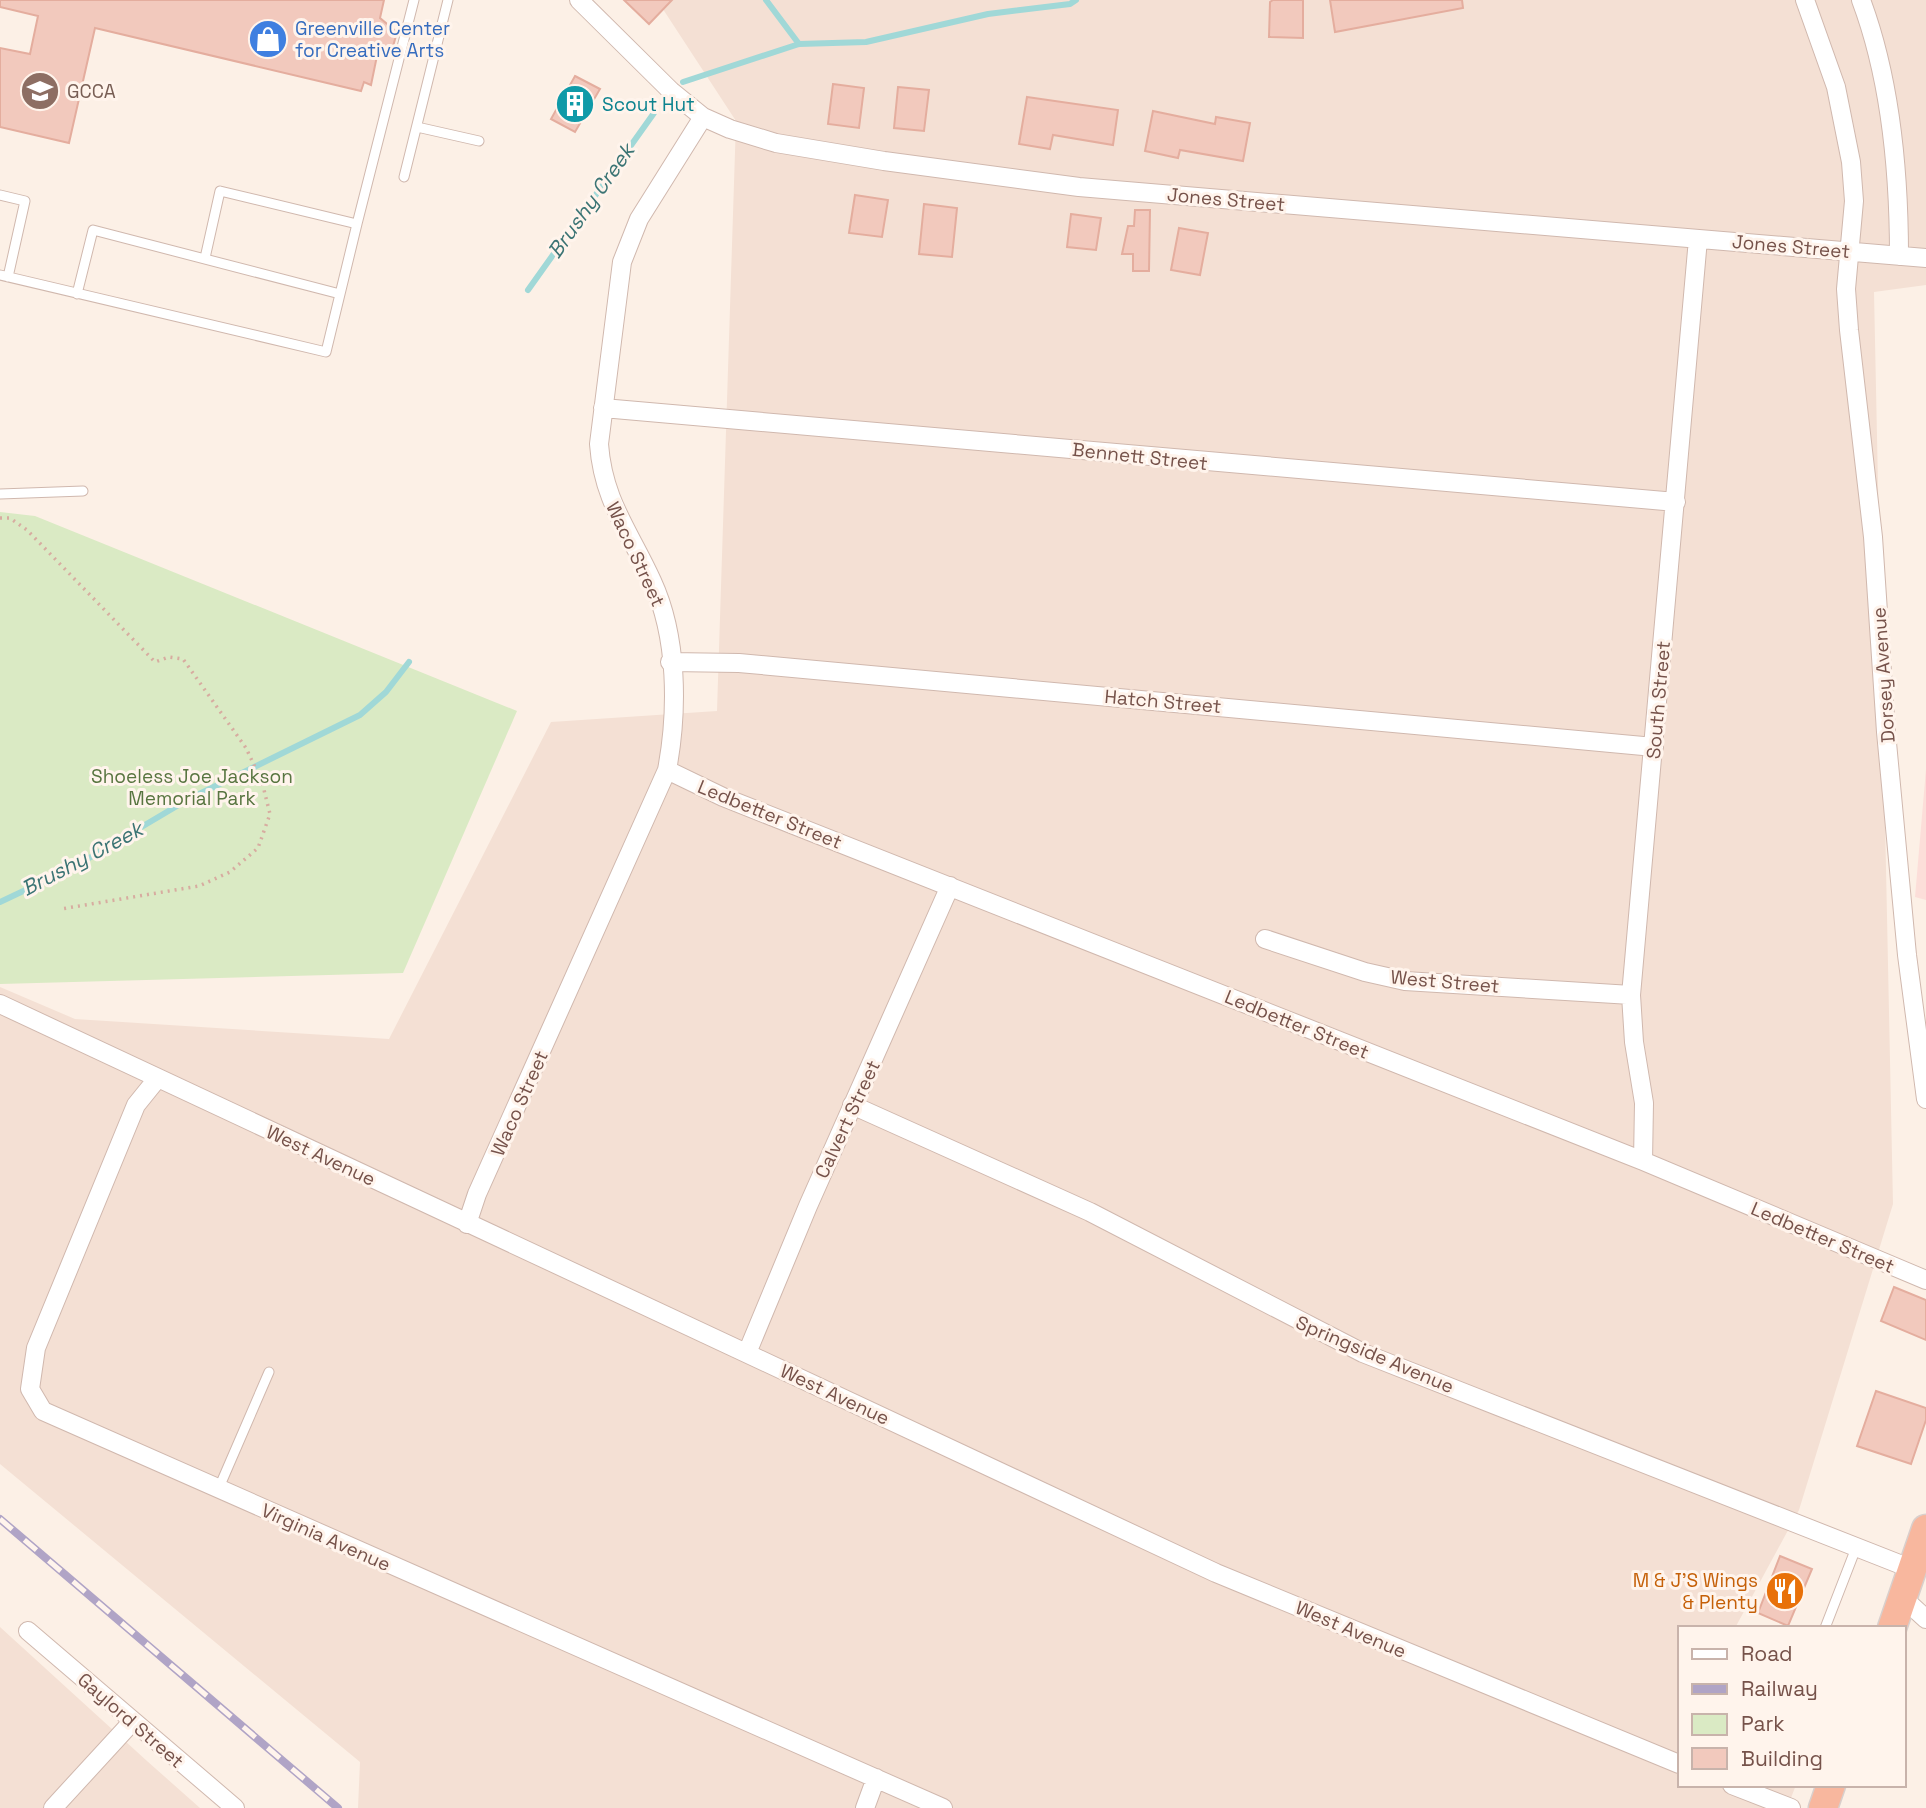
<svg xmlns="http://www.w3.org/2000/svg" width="1926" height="1808" viewBox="0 0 1926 1808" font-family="'Space Grotesk',sans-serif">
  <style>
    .residential { fill: #f4e0d4 }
    .commercial { fill: #fcded9 }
    .green { fill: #daeac4 }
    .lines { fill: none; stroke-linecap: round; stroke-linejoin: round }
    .stream { stroke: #a0d8d7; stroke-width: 6 }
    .building { fill: #f2c9bd; stroke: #e4ad9e; stroke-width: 2 }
    .service-casing { stroke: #d0b8ae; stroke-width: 11 }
    .minor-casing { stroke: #d0b8ae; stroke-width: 20 }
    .trunk-casing { stroke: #d9cfcc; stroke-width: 31 }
    .path { stroke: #d7aca0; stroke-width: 3.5; stroke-dasharray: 2 5; stroke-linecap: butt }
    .service { stroke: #fff; stroke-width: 9 }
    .minor { stroke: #fff; stroke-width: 18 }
    .trunk { stroke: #f8b79e; stroke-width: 28 }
    .rail-casing { stroke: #b0a4c6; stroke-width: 8 }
    .rail { stroke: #fff4ec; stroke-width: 5; stroke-dasharray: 16; stroke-linecap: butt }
    .labels { text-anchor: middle; stroke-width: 6; stroke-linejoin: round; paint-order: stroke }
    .shop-label { font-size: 19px; fill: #366cbe; stroke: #fff4ec; text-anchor: start }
    .education-label { font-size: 19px; fill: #785e54; stroke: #fff4ec; text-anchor: start }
    .culture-label { font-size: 19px; fill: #0d838f; stroke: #fff4ec; text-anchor: start }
    .street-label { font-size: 19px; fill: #76524a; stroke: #fff4ec }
    .park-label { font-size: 19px; fill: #587540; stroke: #fff4ec }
    .food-label { font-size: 19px; fill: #c56008; stroke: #fff4ec; text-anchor: end }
    .water-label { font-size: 21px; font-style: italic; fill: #3b7474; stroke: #fff4ec }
  </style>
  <rect width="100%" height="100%" fill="#fcf0e6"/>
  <path class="residential" d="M657 0H1926V285L1874 292 1893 1204 1799 1510 1735 1628H1679V1785H1796L1787 1808H358L360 1762 0 1464V987L75 1019 389 1039 551 722 717 711 736 121Z
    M0 1627 147 1761 200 1808H0Z"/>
  <path class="commercial" d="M1926 769V900L1915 897Z"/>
  <path class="green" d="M0 512 35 516 517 711 403 973 0 984Z"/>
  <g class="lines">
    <path class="stream" d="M766 0 799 44
      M683 82 799 44 866 42 988 14 1070 4 1076 0
      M528 290 654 113
      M0 902 74 867 187 800 360 715 386 692 409 662"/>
  </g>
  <path class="building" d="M0 0H384L380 18 397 32 392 50 379 46 371 85 364 82 361 91 95 28 69 143 0 127V48L30 54 38 16 0 7Z
    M624 0H672L649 24Z
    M1273 0H1303V38L1269 37 1270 2Z
    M1330 0H1462L1463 8 1335 32Z
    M575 76 600 89 575 132 551 119Z
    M833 84 864 88 859 128 828 124Z
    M898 87 929 90 924 131 894 128Z
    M1027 97 1118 110 1113 145 1053 135 1050 149 1019 144Z
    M1153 111 1215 124 1216 117 1250 123 1243 161 1180 150 1178 158 1145 151Z
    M855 195 888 200 882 237 849 233Z
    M924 204 957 208 952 257 919 254Z
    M1135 210H1150L1149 271H1133V254H1122L1128 226H1134Z
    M1071 214 1101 218 1096 250 1067 247Z
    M1179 228 1208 233 1200 275 1171 270Z
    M1894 1287 1926 1300V1340L1881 1321Z
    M1876 1391 1926 1408V1420L1911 1464 1857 1446Z
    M1780 1556 1812 1569 1788 1626 1758 1613Z"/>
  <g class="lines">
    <g class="service-casing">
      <path id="service" d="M417 127 479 141
        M404 177 448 0
        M0 195 25 201 8 277
        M205 258 220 191 357 224 414 0
        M0 275 326 352 357 224
        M77 294 93 230 340 294
        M0 494 83 491
        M218 1490 269 1372
        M1825 1628 1856 1548"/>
    </g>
    <g class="minor-casing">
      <path id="minor" d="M579 0 671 91 703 117 730 129 776 143 884 161 1079 187 1926 258
        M1805 0 1836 87 1851 162 1854 201 1846 289 1849 330 1873 537 1886 732 1907 955 1926 1099
        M1861 0C1891 80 1899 171 1899 256
        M603 408 1676 502
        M670 662 739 663 1654 747
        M667 770 723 797 1643 1161 1926 1280
        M1265 939 1365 972 1405 981 1631 995
        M0 1004 1216 1573 1679 1764
        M157 1079 136 1105 36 1348 30 1389 43 1411 943 1808
        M852 1105 1090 1212 1363 1353 1912 1569
        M1643 1161 1644 1103 1634 1042 1631 995 1698 239
        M467 1224 477 1194 667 770C678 711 678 637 652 581 630 532 603 501 599 444L622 262 639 219 703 117
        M747 1353 808 1206 950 886
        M1903 1598 1926 1619
        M28 1631 235 1808
        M1732 1785 1791 1808
        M53 1808 132 1722
        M865 1808 876 1778"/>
    </g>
    <g class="trunk-casing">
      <path id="trunk" d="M1892 1628 1926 1529
        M1823 1808 1831 1785"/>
    </g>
    <path class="path" d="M0 518H10L27 530 155 662 169 657 183 659 246 748 262 782 270 814 258 848 230 872 199 886 61 909"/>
    <use href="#service" class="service"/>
    <use href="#minor" class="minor"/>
    <use href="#trunk" class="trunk"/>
    <g class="rail-casing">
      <path id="rail" d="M0 1519 338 1808"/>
    </g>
    <use href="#rail" class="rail"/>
  </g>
  <defs>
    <g id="shop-disc" transform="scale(2.0125)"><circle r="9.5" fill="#3f7fe0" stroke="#fff4ec"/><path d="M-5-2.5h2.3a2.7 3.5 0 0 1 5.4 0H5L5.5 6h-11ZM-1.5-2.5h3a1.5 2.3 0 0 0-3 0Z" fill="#fff"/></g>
    <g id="school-disc" transform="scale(2.0125)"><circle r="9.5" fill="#8d6e63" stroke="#fff4ec"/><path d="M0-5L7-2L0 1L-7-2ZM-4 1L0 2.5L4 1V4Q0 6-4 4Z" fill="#fff"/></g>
    <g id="building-disc" transform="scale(2.0125)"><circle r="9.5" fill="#0f9aa8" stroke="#fff4ec"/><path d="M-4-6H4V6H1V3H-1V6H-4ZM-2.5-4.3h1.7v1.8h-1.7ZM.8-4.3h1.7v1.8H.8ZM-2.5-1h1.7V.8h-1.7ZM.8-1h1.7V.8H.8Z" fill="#fff"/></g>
    <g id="restaurant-disc" transform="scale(2.0125)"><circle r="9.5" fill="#e8710a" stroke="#fff4ec"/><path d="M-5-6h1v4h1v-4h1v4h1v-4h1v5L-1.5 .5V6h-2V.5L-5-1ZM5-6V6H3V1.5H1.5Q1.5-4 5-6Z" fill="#fff"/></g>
  </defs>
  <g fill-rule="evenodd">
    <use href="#shop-disc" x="268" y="39"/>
    <use href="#school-disc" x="40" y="91"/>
    <use href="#building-disc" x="575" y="104"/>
    <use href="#restaurant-disc" x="1785" y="1591"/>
  </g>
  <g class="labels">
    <g class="shop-label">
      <text x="295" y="35">Greenville Center<tspan x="295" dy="22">for Creative Arts</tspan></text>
    </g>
    <g class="education-label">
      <text x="67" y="98">GCCA</text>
    </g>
    <g class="culture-label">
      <text x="602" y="111">Scout Hut</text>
    </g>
    <g class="street-label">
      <text transform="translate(1226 199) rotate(5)" y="7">Jones Street</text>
      <text transform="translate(1791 246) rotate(5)" y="7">Jones Street</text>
      <text transform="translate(1140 456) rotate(6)" y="7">Bennett Street</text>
      <text transform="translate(636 554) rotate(65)" y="7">Waco Street</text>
      <text transform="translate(1883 675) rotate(-94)" y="7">Dorsey Avenue</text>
      <text transform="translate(1658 700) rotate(-85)" y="7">South Street</text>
      <text transform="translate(1163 701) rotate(5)" y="7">Hatch Street</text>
      <text transform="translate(770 814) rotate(22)" y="7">Ledbetter Street</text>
      <text transform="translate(1445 981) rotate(5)" y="7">West Street</text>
      <text transform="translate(1297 1024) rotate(22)" y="7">Ledbetter Street</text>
      <text transform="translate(519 1103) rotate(-66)" y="7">Waco Street</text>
      <text transform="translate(847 1119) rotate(-65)" y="7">Calvert Street</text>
      <text transform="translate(321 1155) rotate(25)" y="7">West Avenue</text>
      <text transform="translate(1823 1237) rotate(23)" y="7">Ledbetter Street</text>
      <text transform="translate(1375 1354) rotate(23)" y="7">Springside Avenue</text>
      <text transform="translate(835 1394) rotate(25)" y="7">West Avenue</text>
      <text transform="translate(326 1537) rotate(24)" y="7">Virginia Avenue</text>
      <text transform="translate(1351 1629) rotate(23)" y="7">West Avenue</text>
      <text transform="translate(131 1720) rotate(41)" y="7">Gaylord Street</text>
    </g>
    <g class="park-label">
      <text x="192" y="783">Shoeless Joe Jackson<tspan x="192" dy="22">Memorial Park</tspan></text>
    </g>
    <g class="food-label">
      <text x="1758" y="1587">M &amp; J'S Wings<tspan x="1758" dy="22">&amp; Plenty</tspan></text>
    </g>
    <g class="water-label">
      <text transform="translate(591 201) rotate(-55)" y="7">Brushy Creek</text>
      <text transform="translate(82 859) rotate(-28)" y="7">Brushy Creek</text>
    </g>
  </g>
  <rect x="1678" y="1626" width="228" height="161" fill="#fff4ec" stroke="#c8b3ab" stroke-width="2"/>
  <rect x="1692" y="1649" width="35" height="10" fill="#ffffff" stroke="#c8b3ab" stroke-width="2"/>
  <text x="1741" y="1661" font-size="21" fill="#76524a">Road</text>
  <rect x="1692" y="1684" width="35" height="10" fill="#b0a4c6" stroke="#c8b3ab" stroke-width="2"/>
  <text x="1741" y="1696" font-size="21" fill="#76524a">Railway</text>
  <rect x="1692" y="1714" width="35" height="21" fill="#daeac4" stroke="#c8b3ab" stroke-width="2"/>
  <text x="1741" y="1731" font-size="21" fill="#76524a">Park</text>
  <rect x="1692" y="1748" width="35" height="21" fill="#f2c9bd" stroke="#c8b3ab" stroke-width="2"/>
  <text x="1741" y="1766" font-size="21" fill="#76524a">Building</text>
</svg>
